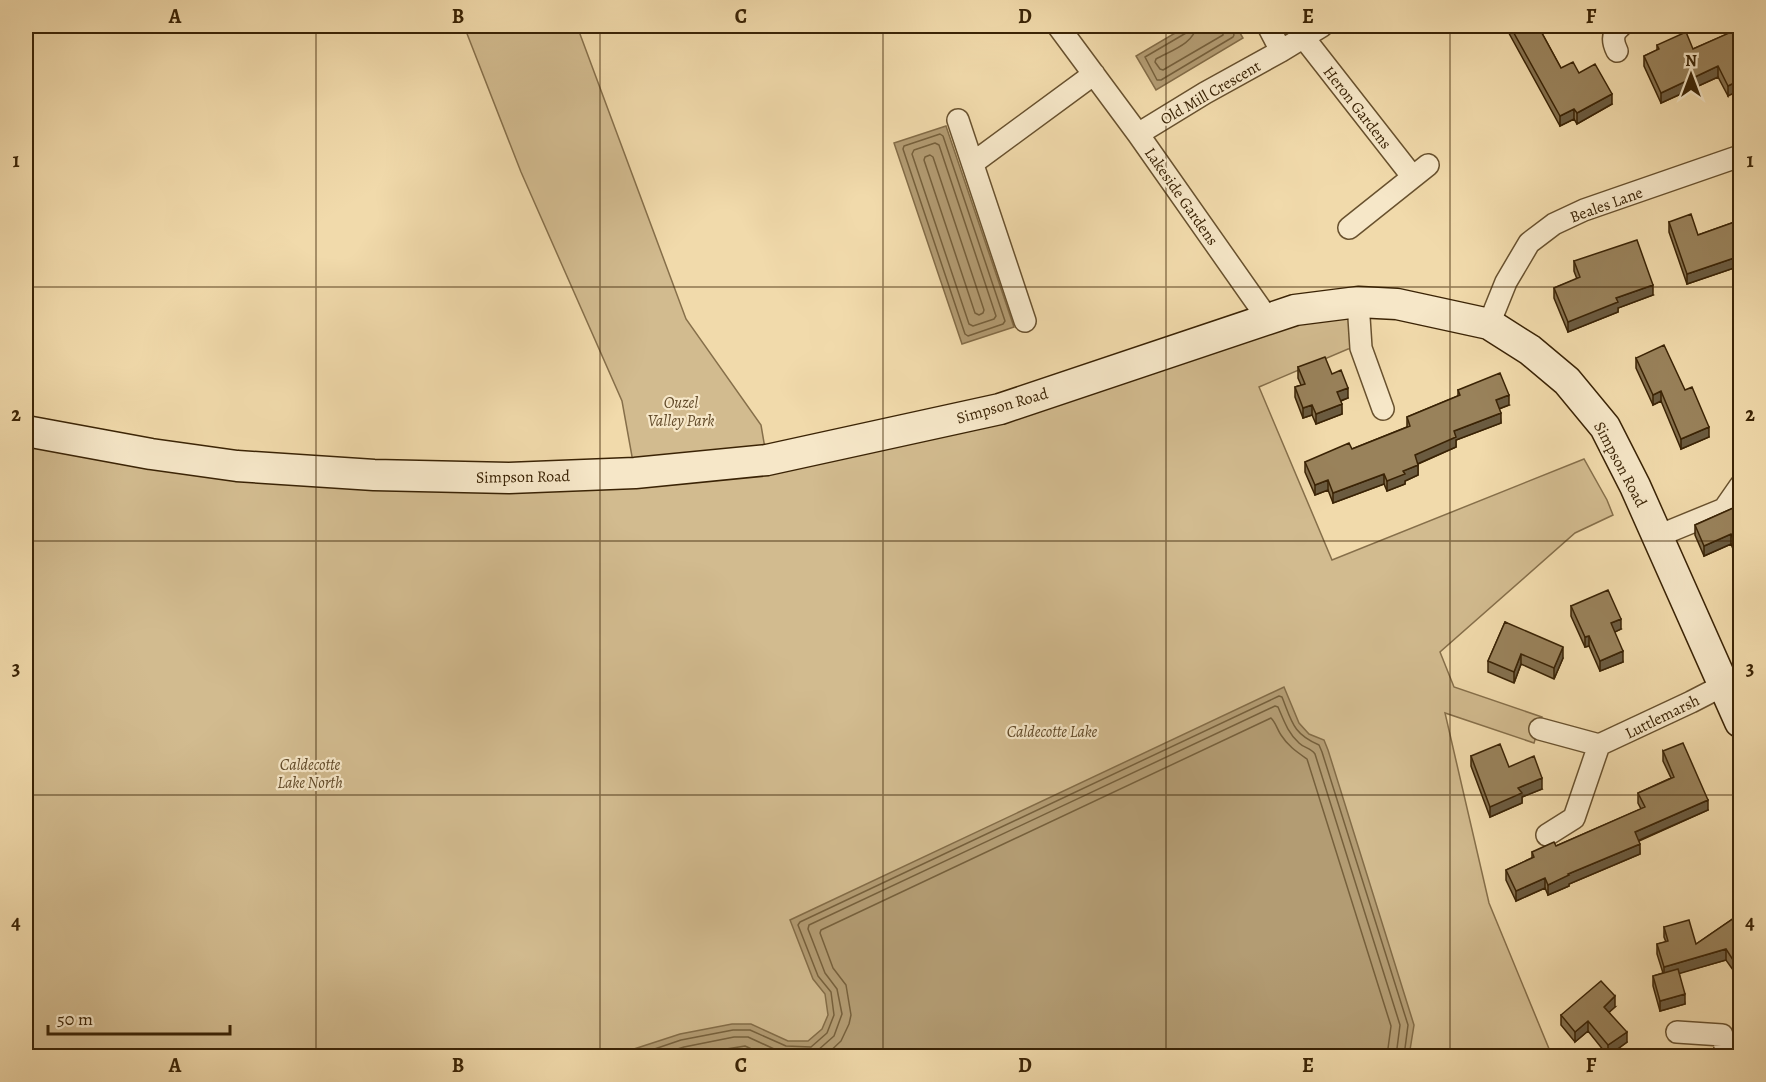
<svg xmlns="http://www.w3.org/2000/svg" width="1766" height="1082" viewBox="0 0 1766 1082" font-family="Alegreya,serif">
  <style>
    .green { fill: #d2bb8f; stroke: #866f4a; stroke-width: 1.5 }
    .water { fill: #b39c73; stroke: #836c47; stroke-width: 1.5 }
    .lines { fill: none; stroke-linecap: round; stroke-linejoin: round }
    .shore { stroke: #76603c; stroke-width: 1.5 }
    .street-casing { stroke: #68512e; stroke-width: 24 }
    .secondary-casing { stroke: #3a2305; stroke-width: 33 }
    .street { stroke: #f6e7c8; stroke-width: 21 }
    .secondary { stroke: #f6e7c8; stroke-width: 30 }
    .wall { fill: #84704e; stroke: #3a2305; stroke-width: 1.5 }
    .shaded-wall { fill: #6b5b40; stroke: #3a2305; stroke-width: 1.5 }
    .building { fill: #99825b; stroke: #3a2305; stroke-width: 1.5 }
    .grid { fill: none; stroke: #3a2305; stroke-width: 1.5; stroke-opacity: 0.55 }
    .labels { text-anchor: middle; stroke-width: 4.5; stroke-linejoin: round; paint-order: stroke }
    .street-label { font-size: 16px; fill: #3a2305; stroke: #f6e7c8 }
    .park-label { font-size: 16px; font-style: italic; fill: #604928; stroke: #f6e7c8 }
    .neatline { fill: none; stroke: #3a2305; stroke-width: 2 }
    .grid-label { font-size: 20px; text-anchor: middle; font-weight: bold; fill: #3a2305 }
  </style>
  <rect width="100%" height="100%" fill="#f1daab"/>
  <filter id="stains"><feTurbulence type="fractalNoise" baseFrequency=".00333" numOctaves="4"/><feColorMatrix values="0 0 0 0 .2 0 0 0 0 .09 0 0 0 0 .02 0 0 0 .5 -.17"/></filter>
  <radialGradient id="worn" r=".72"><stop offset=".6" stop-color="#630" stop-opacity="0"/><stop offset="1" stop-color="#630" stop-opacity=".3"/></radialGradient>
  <path class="green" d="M464 26H577L686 319 761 425 767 460 1358 302 1361 348 1348 349 1259 387 1332 560 1584 459 1607 500 1613 515 1575 533 1440 652 1454 687 1542 717 1534 743 1445 713 1489 903 1552 1056H26V431L151 454 635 473 622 401 521 172Z"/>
  <path class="water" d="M1187 26H1236L1243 38 1156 90 1136 56Z
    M946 126 1014 327 962 344 894 143Z
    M1284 687 1299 723 1309 734 1324 740 1328 750 1414 1025 1409 1056H621L634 1049 680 1034 732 1024H751L788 1041H808L822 1029 828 1015 825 994 813 979 790 920Z"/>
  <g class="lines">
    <path class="shore" d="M1189 26 1186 33 1145 57 1157 80H1161L1233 37 1234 35 1231 26
      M1196 26C1195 43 1170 51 1156 59L1155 62 1160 69 1163 70 1223 35V26
      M940 134 943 136 1005 321 1003 324 968 336 965 334 903 149 904 146Z
      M935 143 939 145 996 316 994 319 973 326 969 324 912 154 914 150Z
      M930 155 933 157 984 310 983 313 979 315 975 313 924 160 925 157Z
      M634 1056 681 1040 733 1030H750L786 1046 811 1047 827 1033 834 1015 831 992 818 976 798 925 800 922 1279 696 1282 697C1292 722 1293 734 1319 745L1322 752 1408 1025 1404 1056
      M655 1056 684 1047 734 1037H748L785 1054 809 1055 817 1051 834 1036 842 1014 837 989 825 973 808 929 809 925 1275 706 1278 707C1284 721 1288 733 1299 743 1304 748 1311 748 1315 754L1400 1025 1396 1056
      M683 1056 745 1046 767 1056
      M825 1056 841 1041 849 1024 851 1015 846 985 833 968 820 933 821 930 1271 718C1276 723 1277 729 1281 735 1288 746 1297 752 1307 759L1391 1026 1387 1056"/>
    <g class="street-casing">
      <path id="street" d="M1058 26 1138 134 1268 319
        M1268 26 1281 51
        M1304 38 1412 176
        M1617 51C1612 41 1612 33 1621 26
        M958 120 1025 321
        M1138 134 1205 93 1281 51 1322 26
        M973 163 1094 74
        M1349 228 1428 165
        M1358 302 1361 348 1383 409
        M1489 324 1506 282 1529 243 1554 224 1584 210 1740 156
        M1658 536 1724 509 1740 486
        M1540 729 1599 745 1691 702 1724 685
        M1547 835 1574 818 1599 745
        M1677 1032 1722 1035 1728 1056"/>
    </g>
    <g class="secondary-casing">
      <path id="secondary" d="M26 431 151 454 237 466 374 475 509 478 635 473 767 460 1000 409 1295 310 1358 302 1397 304 1489 324 1530 350 1567 381 1605 427 1635 486 1740 722"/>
    </g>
    <use href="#street" class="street"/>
    <use href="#secondary" class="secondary"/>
  </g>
  <path class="wall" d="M1505 26H1549V29L1542 33 1561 68 1579 73 1612 104 1577 124 1574 119 1560 126Z
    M1729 26H1740L1728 96 1718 77 1661 103 1644 66V56L1657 50V45L1693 49 1732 32Z
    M1740 220V266L1687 284 1669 232V222L1698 235Z
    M1574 261 1653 295 1618 308V312L1568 332 1554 298V288L1577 279 1574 271Z
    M1636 358 1685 390 1709 437 1681 449 1661 401 1653 405 1636 368Z
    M1298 367 1332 374 1348 398 1341 401 1342 414 1316 424 1312 415 1303 418 1295 397V387L1301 385 1298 378Z
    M1458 390 1509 405 1499 409 1501 423 1456 440V447L1418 464V475L1405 481V484L1387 491 1384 484 1333 503 1328 490 1315 495 1305 472V462L1352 449 1407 427V417L1458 396Z
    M1740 505V566L1731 544 1704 556 1695 535V525Z
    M1571 606 1621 629 1614 632 1623 662 1600 671 1589 646 1585 647 1571 616Z
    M1505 622 1563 658 1554 679 1521 664 1514 683 1488 672V661Z
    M1663 751 1708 810 1639 841 1640 854 1569 884V886L1548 895 1545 888 1516 901 1506 880V870L1532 858V852L1556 846 1641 809 1638 803V793L1671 778 1663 761Z
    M1471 756 1509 767 1542 789 1522 797V803L1490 817 1471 766Z
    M1740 914V965L1733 970 1726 960 1679 973 1685 1004 1660 1011 1653 986V976L1663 973 1657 954V944L1666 942 1664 937V927L1696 944Z
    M1615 1007 1609 1012 1627 1042 1608 1056 1588 1031 1575 1042 1561 1025V1015Z"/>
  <path class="shaded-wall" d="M1538 26H1549V29L1538 35Z
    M1718 66V77L1661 103V93Z
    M1740 80V90L1728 96V86Z
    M1612 94V104L1577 124V113Z
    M1574 109V119L1560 126V116Z
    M1740 256V266L1687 284V274Z
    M1653 285V295L1618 308V312L1568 332V322L1616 298Z
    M1348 388V398L1337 402V392Z
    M1661 391V401L1653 405V395Z
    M1509 395V405L1496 410V400Z
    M1342 404V414L1316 424V414Z
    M1312 405V415L1303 418V408Z
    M1501 413V423L1456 440V447L1415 465V455L1454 431Z
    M1709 427V437L1681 449V439Z
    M1418 465V475L1405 481V484L1387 491V481L1403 471Z
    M1384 474V484L1333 503V493Z
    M1328 480V490L1315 495V485Z
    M1731 534V544L1704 556V546Z
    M1621 619V629L1611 634V623Z
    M1589 636V646L1585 647V637Z
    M1563 647V658L1554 679V668Z
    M1623 651V662L1600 671V661Z
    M1521 654V664L1514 683V672Z
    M1542 778V789L1522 797V803L1490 817V807L1518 788Z
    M1708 800V810L1635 842V832Z
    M1640 844V854L1569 884V886L1548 895V885L1568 874Z
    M1545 878V888L1516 901V891Z
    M1726 949V960L1664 978V967Z
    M1740 955V965L1733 970V960Z
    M1685 994V1004L1660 1011V1001Z
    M1615 996V1007L1604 1017V1007Z
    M1588 1021V1031L1575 1042V1032Z
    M1627 1032V1042L1608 1056V1045Z"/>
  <path class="building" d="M1510 26H1538L1561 68 1573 62 1579 73 1595 64 1612 94 1577 113 1574 109 1560 116Z
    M1734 26H1740V80L1728 86 1718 66 1661 93 1644 56 1659 49 1657 45 1686 32 1693 49 1736 30Z
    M1691 214 1698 235 1740 220V256L1687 274 1669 222Z
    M1637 240 1653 285 1616 298 1618 302 1568 322 1554 288 1580 277 1574 261Z
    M1664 345 1685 390 1692 387 1709 427 1681 439 1661 391 1653 395 1636 358Z
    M1325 357 1332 374 1341 370 1348 388 1337 392 1342 404 1316 414 1312 405 1303 408 1295 387 1305 384 1298 367Z
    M1500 373 1509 395 1496 400 1501 413 1454 431 1456 437 1415 455 1418 465 1403 471 1405 474 1387 481 1384 474 1333 493 1328 480 1315 485 1305 462 1349 443 1352 449 1410 426 1407 417 1460 395 1458 390Z
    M1740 505V555L1731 534 1704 546 1695 525Z
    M1608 590 1621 619 1611 623 1623 651 1600 661 1589 636 1585 637 1571 606Z
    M1505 622 1563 647 1554 668 1521 654 1514 672 1488 661Z
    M1683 743 1708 800 1635 832 1640 844 1568 874 1569 875 1548 885 1545 878 1516 891 1506 870 1534 857 1532 852 1554 842 1556 846 1645 807 1638 793 1674 777 1663 751Z
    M1500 744 1509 767 1534 756 1542 778 1518 788 1522 793 1490 807 1471 756Z
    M1740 914V955L1733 960 1726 949 1664 967 1657 944 1668 941 1664 927 1689 920 1696 944Z
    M1678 969 1685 994 1660 1001 1653 976Z
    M1601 981 1615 996 1604 1007 1627 1032 1608 1045 1588 1021 1575 1032 1561 1015Z"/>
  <path class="grid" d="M316 26V1056M600 26V1056M883 26V1056M1166 26V1056M1450 26V1056M26 287H1740M26 541H1740M26 795H1740"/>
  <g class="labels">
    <g class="street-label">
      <text transform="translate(1210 92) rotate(-30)" y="6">Old Mill Crescent</text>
      <text transform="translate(1358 107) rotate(52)" y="6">Heron Gardens</text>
      <text transform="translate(1182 196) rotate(55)" y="6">Lakeside Gardens</text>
      <text transform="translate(1606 204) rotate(-20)" y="6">Beales Lane</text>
      <text transform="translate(1002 405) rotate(-16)" y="6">Simpson Road</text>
      <text transform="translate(1621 464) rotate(62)" y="6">Simpson Road</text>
      <text transform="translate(523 476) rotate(-1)" y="6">Simpson Road</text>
      <text transform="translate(1662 716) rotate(-26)" y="6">Luttlemarsh</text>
    </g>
    <g class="park-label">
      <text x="681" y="408">Ouzel<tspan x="681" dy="18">Valley Park</tspan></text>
      <text x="1052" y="737">Caldecotte Lake</text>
      <text x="310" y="770">Caldecotte<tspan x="310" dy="18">Lake North</tspan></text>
    </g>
  </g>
  <rect width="1766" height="1082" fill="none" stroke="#f1daab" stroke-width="66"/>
  <g transform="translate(1691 75)" stroke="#f6e7c8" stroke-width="4.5" paint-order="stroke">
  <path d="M0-4.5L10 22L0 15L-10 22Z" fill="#3a2305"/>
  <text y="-9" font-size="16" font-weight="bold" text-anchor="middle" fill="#3a2305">N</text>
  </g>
  <path d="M48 1025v9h182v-9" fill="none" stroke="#3a2305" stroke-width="3"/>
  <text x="57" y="1025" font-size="18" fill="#3a2305" stroke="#f6e7c8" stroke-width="4.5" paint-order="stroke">50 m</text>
  <rect x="33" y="33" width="1700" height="1016" class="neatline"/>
  <g class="grid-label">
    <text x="175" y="23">A</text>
    <text x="458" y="23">B</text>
    <text x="741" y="23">C</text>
    <text x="1025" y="23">D</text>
    <text x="1308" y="23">E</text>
    <text x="1591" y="23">F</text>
    <text x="16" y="167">1</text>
    <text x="1750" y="167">1</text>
    <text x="16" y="421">2</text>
    <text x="1750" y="421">2</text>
    <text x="16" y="675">3</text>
    <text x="1750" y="675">3</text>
    <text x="16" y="929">4</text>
    <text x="1750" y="929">4</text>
    <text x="175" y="1072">A</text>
    <text x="458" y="1072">B</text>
    <text x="741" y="1072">C</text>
    <text x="1025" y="1072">D</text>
    <text x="1308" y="1072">E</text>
    <text x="1591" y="1072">F</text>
  </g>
  <rect width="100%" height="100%" filter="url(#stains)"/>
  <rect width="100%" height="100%" fill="url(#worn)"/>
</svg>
